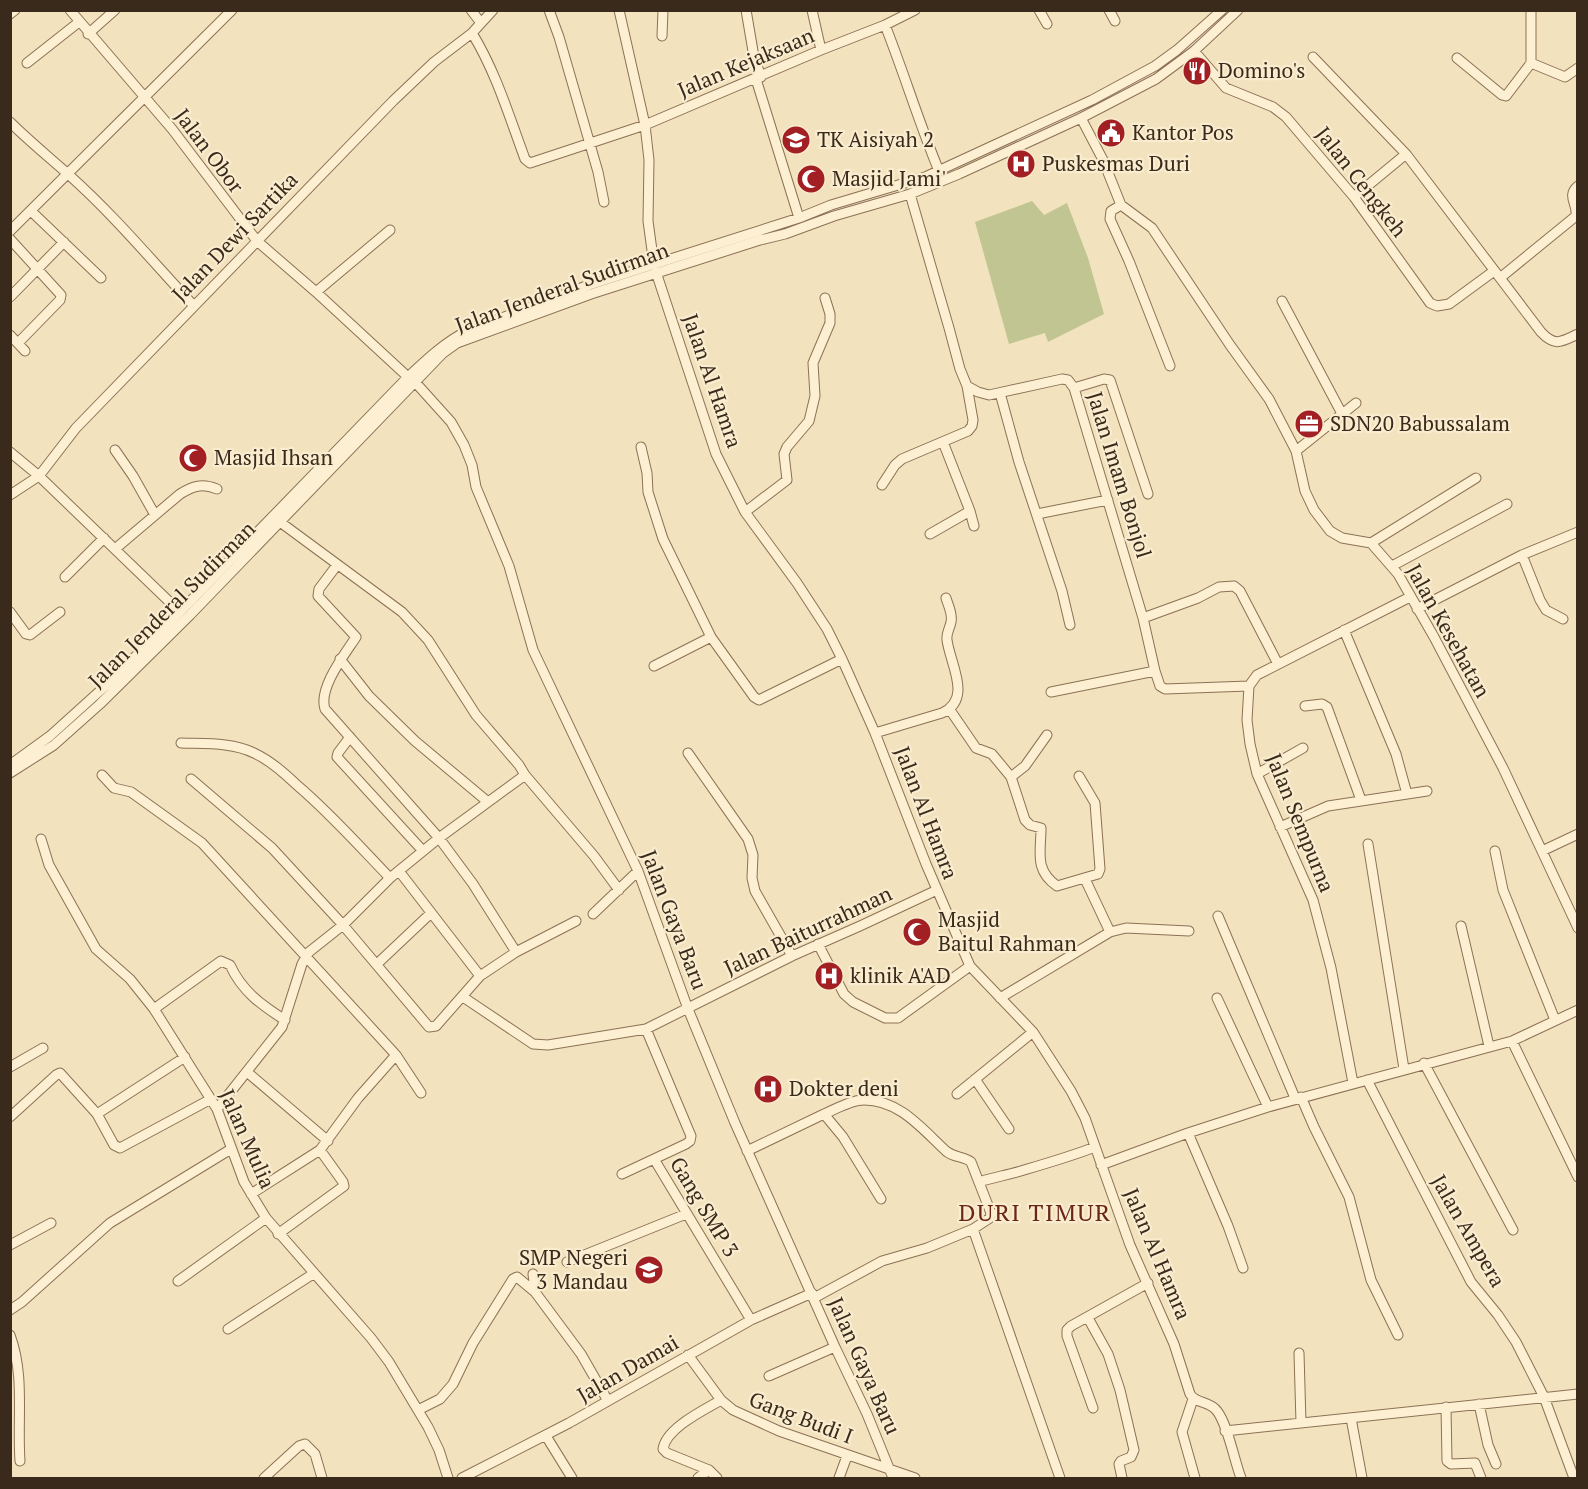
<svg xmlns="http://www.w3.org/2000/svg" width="1588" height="1489" viewBox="0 0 1588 1489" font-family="'PT Serif',serif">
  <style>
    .cemetery { fill: #c0c591 }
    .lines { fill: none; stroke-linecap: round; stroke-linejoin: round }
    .minor-casing { stroke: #8d7155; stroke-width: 11 }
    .minor { stroke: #fcefd2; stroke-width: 9 }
    .labels { text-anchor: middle; stroke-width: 4.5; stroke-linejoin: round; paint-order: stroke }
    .street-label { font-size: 21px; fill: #3a2a1b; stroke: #f9eccf }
    .poi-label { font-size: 21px; fill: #3a2a1b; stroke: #f9eccf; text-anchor: start }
    .quarter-label { font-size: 24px; letter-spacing: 1.5px; fill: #6c2616; stroke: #f9eccf }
  </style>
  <rect width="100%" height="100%" fill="#f2e2be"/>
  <path class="cemetery" d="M1032 201 1044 215 1067 203 1088 258 1104 314 1048 342 1045 333 1009 344 975 222Z"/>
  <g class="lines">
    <g class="minor-casing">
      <path id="minor" d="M70 10 172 129 257 241 316 292 408 377
        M471 10 481 23
        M549 10 559 37 598 172 604 202
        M619 10 645 125 649 160 648 221 654 265
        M746 10 754 57 761 77
        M812 10 821 50
        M1039 10 1047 24
        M1109 10 1115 21
        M10 14 15 10
        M885 25 915 10
        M472 33C496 72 509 116 525 159L530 163 645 125 821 50 885 25C904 73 919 123 939 171
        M88 34 115 10
        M662 36 663 10
        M1194 51 1226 88 1273 107 1286 117 1354 197 1430 303 1437 306 1449 304 1494 271
        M1313 57 1406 154 1541 332C1555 347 1561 342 1578 334
        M1457 58 1502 95 1506 96 1531 63V10
        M27 63 79 22
        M1531 63 1565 77 1578 68
        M756 79 799 218
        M1081 118 1103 160 1121 205 1152 228 1230 345 1269 399 1296 451 1305 491 1314 510 1330 531 1342 538 1371 543 1398 574 1434 637 1503 768 1578 928
        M10 122C29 141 49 157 69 175 114 215 153 262 194 306
        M910 194 949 328 960 369 967 386 978 392 989 395 1062 379 1068 380 1074 388 1143 618 1155 671 1160 686 1165 689 1249 686
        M1354 197 1406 154
        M1121 205 1111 211 1110 219 1129 261 1170 366
        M31 211 101 278
        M10 231 232 10
        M10 239 61 295 60 300 18 343
        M656 272 716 454 745 512 797 583 827 629 842 659 875 733 926 864 970 966 1033 1032 1071 1091 1085 1118 1130 1245 1174 1344 1190 1394C1196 1404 1210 1401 1217 1411 1228 1425 1234 1460 1241 1478
        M1500 278 1576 216C1578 204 1566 196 1578 186
        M316 292 390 230
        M10 297 64 242
        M1282 301 1341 412
        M10 335 25 351
        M415 382 451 422 464 445 472 465 476 487 509 566 533 650 638 871 688 1009 735 1123 835 1347 867 1414 893 1478
        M1074 388 1104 379 1110 380 1148 494
        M1000 393 1019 462 1062 591 1070 625
        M943 442 970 511 974 526
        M641 447 647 473 648 492 663 539 711 637 754 697 759 700 767 696 842 659
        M115 450 133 476 155 515
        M1296 451 1356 403
        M10 452 39 476 180 612
        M882 485 895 465 902 459 968 431 972 426 973 420 967 386
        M10 495 39 476 76 428 393 101 434 62 472 33 493 10
        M745 512 787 480 784 454 787 447 809 421 815 396 813 363 830 323V314L825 298
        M1037 514 1108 500
        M280 522 402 612 428 640 476 715 519 765 525 775
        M930 534 970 511
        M1371 543 1476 478
        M115 549 180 494C193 486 202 483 217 489
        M1522 555 1540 600 1546 610 1563 619
        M337 565 319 589 318 596 356 637C345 654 318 688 325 709L439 838 473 884 516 952
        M1392 566 1507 504
        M65 577 104 538
        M1417 609 1522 555 1578 532
        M10 612 26 634 30 635 60 612
        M1143 618 1198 598 1219 587 1234 586 1240 591 1278 664
        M1344 630 1396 754 1407 794
        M340 659 369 696 415 741 488 802
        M654 666 711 637
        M1051 692 1155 671
        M1305 706 1322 704 1327 707 1361 800
        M950 710 976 748 992 754 1011 777 1025 820 1030 825 1041 828C1041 852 1034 870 1057 886L1098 874 1100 869 1095 803 1079 776
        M875 733 942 713C973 699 950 664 947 640 946 633 950 628 951 622 953 614 948 605 946 598
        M350 737 338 753 337 757 423 851
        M181 743C204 744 232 742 254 753 271 761 284 773 298 786 331 814 360 847 390 878
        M688 753 748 839 753 855 752 878 755 891 792 956
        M10 765 50 736 112 680 180 612 408 377C427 359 444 343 467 331L589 285 799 218 831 205 925 177 1092 100 1155 66 1177 50 1222 10
        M10 773 54 745 100 704 190 615 443 353 457 343 591 294 760 240 785 234 834 216 910 194 959 174 1081 118 1156 79 1194 51 1238 10
        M1257 774 1303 748
        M102 775 114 788 131 792 202 843 396 1055
        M1011 777 1025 766 1047 735
        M191 779 272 848 343 925 429 1027 436 1026 480 976 516 952 576 921
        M1280 827 1328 806 1427 791
        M41 839 49 865 96 949 130 979 154 1009 217 1109 244 1182 266 1218 371 1338 389 1362 428 1427 439 1450 448 1478
        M1368 844 1404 1069
        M1495 851 1503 890 1555 1020
        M1542 851 1578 834
        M399 871 480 976
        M593 914 638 871
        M1218 916 1295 1098
        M1461 926 1489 1046
        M1110 932 1126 928 1189 931
        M818 944 844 994 853 1002 885 1018H898L970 966
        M377 964 431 913
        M463 997 533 1044 548 1045 646 1029 792 956 860 926 937 890
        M1000 998 1110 932 1085 879
        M1217 998 1268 1107
        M154 1009 221 961 230 965C242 991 261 1005 285 1020
        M646 1029 691 1136 690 1141 686 1144 654 1159 751 1320
        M1512 1041 1578 1177
        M1424 1063 1513 1230
        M10 1067 43 1048
        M247 1072 328 1141
        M975 1079 1009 1129
        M1367 1080 1471 1282 1498 1315 1516 1342 1544 1397 1574 1478
        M1353 1083 1331 968 1313 900 1257 774 1250 744 1247 720 1249 686 1257 675 1410 597
        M957 1094 1033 1032
        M1301 1097 1314 1127 1349 1197 1371 1280 1398 1335
        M217 1109 282 1027 302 964 309 952 343 925 390 878 439 838 525 775 594 856 619 890
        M97 1114 185 1057
        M824 1114C836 1109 851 1100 864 1100 900 1100 922 1129 946 1151 954 1158 964 1156 971 1162L991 1213 990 1218 973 1229
        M10 1117 56 1075 60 1073 97 1114 114 1145 120 1148 211 1099
        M1188 1133 1228 1226 1243 1268
        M747 1151 824 1114 843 1137 881 1199
        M1101 1165 1188 1133 1268 1107 1512 1041 1578 1010
        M622 1174 654 1159
        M979 1182C994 1177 1009 1175 1024 1170 1048 1163 1072 1156 1095 1147
        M251 1194 320 1150 358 1098 396 1055 421 1093
        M278 1234 344 1186 343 1182 320 1150
        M10 1245 51 1223
        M567 1262 686 1214
        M178 1281 266 1218
        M535 1292 581 1354 608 1401
        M814 1298 882 1261 927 1248 973 1229 1060 1478
        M10 1310 22 1302 110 1223 231 1149
        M1088 1318 1108 1354 1120 1390 1134 1450 1131 1457 1121 1461 1119 1464 1122 1478
        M228 1329 313 1274
        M10 1335C25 1375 17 1419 20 1461
        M1299 1353 1301 1423
        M688 1355 721 1400 733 1410 779 1431 915 1478
        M769 1376 835 1347
        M1193 1399 1182 1432 1195 1478
        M1479 1404 1488 1445 1496 1464
        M1446 1407 1447 1461 1451 1464 1475 1463 1481 1478
        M1093 1408 1067 1336V1330L1071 1326 1148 1283
        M418 1410 440 1399 453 1384 473 1343 513 1279 517 1277 535 1292 533 1274
        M1351 1418 1362 1478
        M1225 1431 1578 1394
        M546 1436 572 1478
        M709 1470 667 1453 663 1449C666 1428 704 1410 721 1400
        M264 1478 299 1446 305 1444 315 1454 322 1478
        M462 1478 569 1423 751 1320 812 1293
        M698 1478 709 1470 717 1478
        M839 1478 847 1456"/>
    </g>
    <use href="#minor" class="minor"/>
  </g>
  <defs>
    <g id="restaurant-disc" transform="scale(1.5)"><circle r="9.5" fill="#a21f23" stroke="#f9eccf"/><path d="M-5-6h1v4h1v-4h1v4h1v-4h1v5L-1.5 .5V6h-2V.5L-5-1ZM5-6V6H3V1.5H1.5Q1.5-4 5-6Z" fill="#fff"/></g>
    <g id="civic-disc" transform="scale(1.5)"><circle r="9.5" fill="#a21f23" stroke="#f9eccf"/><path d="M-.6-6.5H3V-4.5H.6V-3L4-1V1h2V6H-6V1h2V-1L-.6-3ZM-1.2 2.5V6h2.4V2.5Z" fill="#fff"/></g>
    <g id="school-disc" transform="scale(1.5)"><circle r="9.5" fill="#a21f23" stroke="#f9eccf"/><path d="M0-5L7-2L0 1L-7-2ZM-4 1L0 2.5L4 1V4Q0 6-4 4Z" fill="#fff"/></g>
    <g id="hospital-disc" transform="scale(1.5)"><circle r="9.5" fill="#a21f23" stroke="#f9eccf"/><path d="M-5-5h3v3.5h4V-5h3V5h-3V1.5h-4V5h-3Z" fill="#fff"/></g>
    <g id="mosque-disc" transform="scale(1.5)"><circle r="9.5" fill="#a21f23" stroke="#f9eccf"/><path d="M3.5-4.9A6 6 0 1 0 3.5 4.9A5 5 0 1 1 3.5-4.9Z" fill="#fff"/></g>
    <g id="office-disc" transform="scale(1.5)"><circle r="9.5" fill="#a21f23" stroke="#f9eccf"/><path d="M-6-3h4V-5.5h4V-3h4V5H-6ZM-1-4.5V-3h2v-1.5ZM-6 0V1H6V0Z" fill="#fff"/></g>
  </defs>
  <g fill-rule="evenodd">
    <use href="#restaurant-disc" x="1197" y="71"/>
    <use href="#civic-disc" x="1111" y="133"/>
    <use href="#school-disc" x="796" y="140"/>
    <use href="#hospital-disc" x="1021" y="164"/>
    <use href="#mosque-disc" x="811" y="179"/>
    <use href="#office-disc" x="1309" y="424"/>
    <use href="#mosque-disc" x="193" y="458"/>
    <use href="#mosque-disc" x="917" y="932"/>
    <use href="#hospital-disc" x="829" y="976"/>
    <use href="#hospital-disc" x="768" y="1089"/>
    <use href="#school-disc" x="649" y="1270"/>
  </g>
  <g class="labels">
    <g class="street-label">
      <text transform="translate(746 63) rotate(-23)" y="7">Jalan Kejaksaan</text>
      <text transform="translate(209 151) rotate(53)" y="7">Jalan Obor</text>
      <text transform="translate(1361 182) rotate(52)" y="7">Jalan Cengkeh</text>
      <text transform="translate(235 237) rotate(-46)" y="7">Jalan Dewi Sartika</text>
      <text transform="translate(562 288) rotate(-20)" y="7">Jalan Jenderal Sudirman</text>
      <text transform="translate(712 381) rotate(71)" y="7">Jalan Al Hamra</text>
      <text transform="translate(1119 475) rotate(73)" y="7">Jalan Imam Bonjol</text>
      <text transform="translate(172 605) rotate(-45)" y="7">Jalan Jenderal Sudirman</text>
      <text transform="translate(1448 631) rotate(61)" y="7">Jalan Kesehatan</text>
      <text transform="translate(926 813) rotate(69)" y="7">Jalan Al Hamra</text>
      <text transform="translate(1300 823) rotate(68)" y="7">Jalan Sempurna</text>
      <text transform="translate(674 920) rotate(69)" y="7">Jalan Gaya Baru</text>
      <text transform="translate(808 931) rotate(-25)" y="7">Jalan Baiturrahman</text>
      <text transform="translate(247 1139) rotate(66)" y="7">Jalan Mulia</text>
      <text transform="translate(704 1207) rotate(59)" y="7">Gang SMP 3</text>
      <text transform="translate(1468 1231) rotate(60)" y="7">Jalan Ampera</text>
      <text transform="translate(1157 1254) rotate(67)" y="7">Jalan Al Hamra</text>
      <text transform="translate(864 1366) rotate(66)" y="7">Jalan Gaya Baru</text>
      <text transform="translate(628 1369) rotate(-30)" y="7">Jalan Damai</text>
      <text transform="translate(801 1418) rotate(21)" y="7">Gang Budi I</text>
    </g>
    <g class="poi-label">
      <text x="1218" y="78">Domino's</text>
      <text x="1132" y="140">Kantor Pos</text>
      <text x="817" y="147">TK Aisiyah 2</text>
      <text x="1042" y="171">Puskesmas Duri</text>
      <text x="832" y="186">Masjid Jami'</text>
      <text x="1330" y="431">SDN20 Babussalam</text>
      <text x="214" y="465">Masjid Ihsan</text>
      <text x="938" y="927">Masjid<tspan x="938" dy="24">Baitul Rahman</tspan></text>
      <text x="850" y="983">klinik A'AD</text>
      <text x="789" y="1096">Dokter deni</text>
      <text x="628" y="1265" text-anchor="end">SMP Negeri<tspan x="628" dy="24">3 Mandau</tspan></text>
    </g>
    <g class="quarter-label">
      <text x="1035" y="1221">DURI TIMUR</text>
    </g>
  </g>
  <rect width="1588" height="1489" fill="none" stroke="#3a2a1b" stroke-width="24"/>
</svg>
